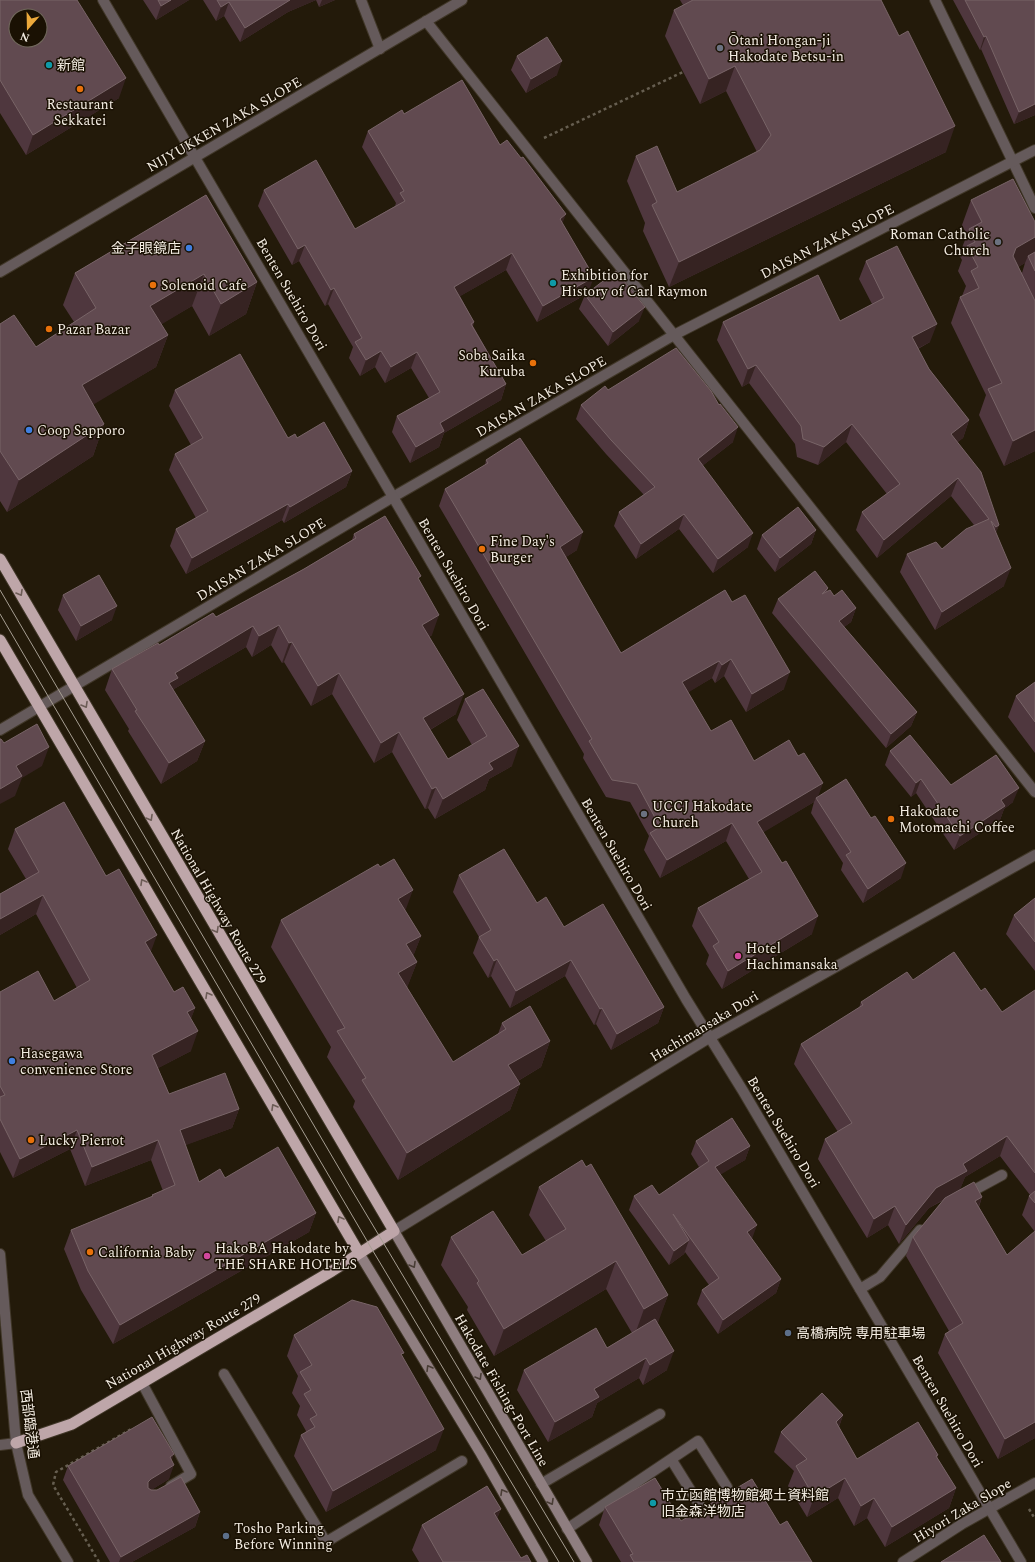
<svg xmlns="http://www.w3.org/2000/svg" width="1035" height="1562" viewBox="0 0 1035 1562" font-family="Spectral,'Noto Sans JP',serif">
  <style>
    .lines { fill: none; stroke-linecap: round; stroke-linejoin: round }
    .service-casing { stroke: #403728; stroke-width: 12 }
    .minor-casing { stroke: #403728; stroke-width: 12 }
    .tertiary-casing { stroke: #403728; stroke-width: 12 }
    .secondary-casing { stroke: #403728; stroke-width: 12 }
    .trunk-casing { stroke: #403728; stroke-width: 13 }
    .path { stroke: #665e50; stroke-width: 2.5; stroke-dasharray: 3 3; stroke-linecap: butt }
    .service { stroke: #655a5b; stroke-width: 10 }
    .minor { stroke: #655a5b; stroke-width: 10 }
    .tertiary { stroke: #655a5b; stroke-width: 10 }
    .secondary { stroke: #8f7e80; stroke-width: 10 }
    .trunk { stroke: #bea6a9; stroke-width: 11 }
    .tram { stroke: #a79f93; stroke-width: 1 }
    .wall { fill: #4f373e; fill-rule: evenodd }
    .shaded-wall { fill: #362322 }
    .building { fill: #614a50; stroke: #786467; fill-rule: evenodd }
    .oneway { stroke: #6c5c56 }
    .oneway2 { stroke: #493d35 }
    .worship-dot { fill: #6b7280; stroke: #1a1103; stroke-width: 1.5 }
    .culture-dot { fill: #0f9aa8; stroke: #1a1103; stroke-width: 1.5 }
    .food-dot { fill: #e8710a; stroke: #1a1103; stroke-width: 1.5 }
    .shop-dot { fill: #3f7fe0; stroke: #1a1103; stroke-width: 1.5 }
    .hotel-dot { fill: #d1479c; stroke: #1a1103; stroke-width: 1.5 }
    .service-dot { fill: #5c6f8a; stroke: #1a1103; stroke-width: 1.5 }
    .labels { text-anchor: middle; stroke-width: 3; stroke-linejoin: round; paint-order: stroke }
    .poi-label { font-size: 14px; fill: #f3ece2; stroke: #1a1103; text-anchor: start }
    .street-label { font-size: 14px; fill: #f3ece2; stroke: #1a1103 }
  </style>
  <rect width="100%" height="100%" fill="#231a0a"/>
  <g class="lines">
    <g class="service-casing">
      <path id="service" d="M1013 162 1035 208
        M967 1194 1002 1175
        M860 1289 880 1277 920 1230
        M224 1374 326 1542 462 1461
        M142 1383 191 1474 171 1486
        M0 1445 16 1443
        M671 1459 702 1509
        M541 1484 660 1414
        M567 1529 698 1441 727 1487"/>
    </g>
    <g class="minor-casing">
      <path id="minor" d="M361 0 380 49
        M935 0 1013 162
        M426 21 1035 792
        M0 730 393 497 674 335 1035 150
        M903 1562 962 1524 1035 1483"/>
    </g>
    <g class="tertiary-casing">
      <path id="tertiary" d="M103 0 686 999 743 1091 1021 1562
        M0 272 462 0
        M394 1231 709 1038 1035 855
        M0 1254 16 1443 28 1495 68 1562"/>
    </g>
    <g class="secondary-casing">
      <path id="secondary" d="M394 1231 587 1562
        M359 1253 481 1454 543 1562"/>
    </g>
    <g class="trunk-casing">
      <path id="trunk" d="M0 559 394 1231 332 1271 72 1424 16 1443
        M0 640 359 1253"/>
    </g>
    <path class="path" d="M544 138 683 72
      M1029 1509 1035 1519
      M99 1562 53 1485 56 1472 133 1428"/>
    <use href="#service" class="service"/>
    <use href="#minor" class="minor"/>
    <use href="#tertiary" class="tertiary"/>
    <use href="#secondary" class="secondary"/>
    <use href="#trunk" class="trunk"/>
    <path class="tram" d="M0 590 350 1187 574 1562
      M0 614 370 1246 559 1562"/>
  </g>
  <path class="wall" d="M0 0 119 98 26 155 0 113Z
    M143 0H189L156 20Z
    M203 0H335L319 7 316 0 288 12 240 42 224 16 216 21Z
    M680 0H881L946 152 669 287 643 231 645 223 627 181 636 156 677 192 757 152 726 91 700 104 679 64 665 36 674 10 683 5Z
    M953 0H1035V115L1014 124 981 49 980 50Z
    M517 56 557 75 526 93 511 70Z
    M404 114 500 145 562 223 588 292 639 321 608 346 579 309 585 295 537 322 506 270 460 296 474 322 473 326 506 384 501 400 444 433 439 447 410 463 392 432 397 416 429 398 411 368 385 383 375 367 360 376 349 358 353 347 328 304 325 306 299 261 292 265 258 206 264 190 355 229 395 206 396 203 362 147 368 131Z
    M206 195 257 282 246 314 209 336 192 306 161 324 168 335 156 367 93 404 104 424 93 456 7 512 0 501V324L36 347 74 322 63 305 75 273Z
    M971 200 1035 222V251L1034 252H1035V451L1004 466 979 415 986 395 951 323 960 297 962 296 966 286 958 271 962 260 959 255 967 235 962 225ZM1025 263 1022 273 1018 267Z
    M866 261 930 342 918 349 929 369 969 420 963 438 957 442 999 525 996 532 1004 586 935 630 900 572 907 554 942 549 974 525 951 496 877 558 856 530 862 512 887 494 846 442 818 465 797 457 795 444 749 383 742 387 717 340 723 322 840 321 872 304 859 279Z
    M175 390 288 438H297L352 471 346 487 284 523 282 520 186 574 170 546 176 529 196 518 169 470 175 454 191 445 169 406Z
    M608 390 733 442 702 466 748 547 713 573 679 529 636 559 614 526 619 512 644 495 606 454 576 419 581 405Z
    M486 460 577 550 566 557 621 653 725 590 784 689 746 712 724 676 715 683 712 678 688 692 711 731 754 761 818 797 901 878 863 903 841 870 843 863 811 813 814 802 763 832 812 934 722 989 706 964 709 955 692 926 698 908 749 879 726 841 660 878 644 850 649 836 630 802 606 797 583 758 584 754 439 506 445 489 485 465Z
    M816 530 811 544 775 572 757 549 762 535Z
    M354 534 419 580 432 635 429 637 456 714 430 730 448 759 472 745 457 720 465 699 512 766 489 779 485 790 435 819 428 808 425 809 392 752 374 763 332 694 311 706 284 662 282 663 271 645 252 657 246 647 174 689 173 691 205 741 197 761 161 784 128 731 129 729 105 690 112 669 159 645 216 617 304 569 352 540Z
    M828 588 827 592 856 608 851 622 844 627 917 712 911 726 886 748 772 613 778 599Z
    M63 595 112 620 76 641 58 610Z
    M1035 682V753L1008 717 1016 696Z
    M890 751 951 785 1013 802 1004 809 1000 820 954 850 916 793 911 797 885 765Z
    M15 829 106 876 174 992 195 1008 191 1018V1051L158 1068 169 1094 239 1109 232 1128 185 1145 199 1182 225 1178 316 1213 309 1232 113 1344 81 1290 64 1249 71 1230 152 1197V1195L163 1191 151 1160 85 1186 70 1149 13 1178 0 1152V992L54 1001 77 988 36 914 0 935V894L26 879 8 849Z
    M459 875 537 903 564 927 664 1007 658 1023 611 1050 596 1024 594 1025 565 976 510 1008 491 976 488 978 473 953 479 937 453 892Z
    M1035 898V971L1006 934 1014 915Z
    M405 910 421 936 413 956 417 962 407 987 453 1062 498 1034 502 1023 550 1041 541 1067 518 1081 520 1084 510 1110 398 1180 353 1107 355 1101 327 1057 331 1047 271 947 281 920Z
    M913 980 981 991 1002 1012 1035 990V1438L998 1459 938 1353 945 1334 949 1331 906 1256 913 1237 944 1200 929 1208 899 1244 888 1225 867 1238 818 1159 825 1139 838 1132 794 1064 801 1044 859 1008 861 1002ZM1000 1156 1030 1195 1029 1196 1022 1215 1035 1232 1007 1255 979 1207 982 1197 960 1189 965 1177Z
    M696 1141 750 1146 745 1160 720 1174 752 1239 781 1279 776 1293 718 1334 697 1304 702 1290 709 1285 685 1252 684 1254 669 1265 629 1210 634 1196 659 1195 699 1167 691 1154Z
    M539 1187 668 1295 657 1323 667 1370 643 1385 639 1378 597 1403 592 1417 548 1442 517 1390 524 1370 607 1348 632 1333 606 1289 494 1356 467 1310 468 1307 441 1265 451 1237 522 1255 546 1241 529 1215Z
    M294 1335 402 1356 436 1450 326 1512 294 1456 301 1435 305 1433 306 1431 297 1415 300 1406 292 1393 298 1376 287 1356Z
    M843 1415 839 1427 857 1459 938 1455 937 1458 956 1488 949 1508 885 1547 867 1518 854 1526 838 1498 807 1517 788 1486 794 1471 774 1452 781 1432Z
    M172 1460 169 1479 151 1490 200 1512 195 1527 132 1562H110L63 1480 68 1466Z
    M605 1507 681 1521 780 1525 812 1562H621L599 1525Z
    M501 1509 497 1518 521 1558 531 1562H419L412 1550 422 1525Z"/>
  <path class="shaded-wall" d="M171 0H189L156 20 161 6Z
    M290 0H316L288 12 240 42 245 28Z
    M322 0H335L319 7Z
    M229 2 224 16 216 21 221 7Z
    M986 36 981 49 980 50 984 37Z
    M562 61 557 75 526 93 531 79Z
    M735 66 726 91 700 104 709 79Z
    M126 78 119 98 26 155 33 135Z
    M1035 104V115L1014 124 1019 112Z
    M955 126 946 152 669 287 679 262Z
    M566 214 560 230V219Z
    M1035 237V251L1032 259 1028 256 1025 263 1007 274 1016 248Z
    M305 245 299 261 292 265 298 249Z
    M512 253 506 270 448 303 454 287Z
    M204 274 192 306 139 338 150 306Z
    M594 277 588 293 537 322 543 306Z
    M257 282 246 314 209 336 221 304Z
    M334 288 328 304 325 306 331 290Z
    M645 307 639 321 608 346 613 332Z
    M937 324 930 342 905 355 912 337Z
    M168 335 156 367 71 418 82 385Z
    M381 351 375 367 360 376 366 360Z
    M417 352 411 368 385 383 391 367Z
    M756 365 749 383 742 387 748 369Z
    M506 384 501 400 444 433 439 447 410 463 416 447 440 423Z
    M969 420 963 438 945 453 951 434Z
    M104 424 93 456 7 512 19 480Z
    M852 424 846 442 818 465 824 447Z
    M738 427 733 442 692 474 698 459Z
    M1035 430V451L1004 466 1013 441Z
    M352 471 346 487 284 523 290 507Z
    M958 478 951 496 877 558 884 540Z
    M288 504 282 520 186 574 192 558Z
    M684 514 679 529 636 559 641 544Z
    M999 525 992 543 989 545 996 527Z
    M816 530 811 544 775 572 780 558Z
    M583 532 577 550 554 565 560 547Z
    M753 533 748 547 713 573 718 559Z
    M1011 568 1004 586 935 630 942 612Z
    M117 606 112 620 76 641 81 626Z
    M856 608 851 622 833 635 839 621Z
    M439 615 432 635 415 645 422 625Z
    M279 625 271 645 252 657 259 636Z
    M253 626 246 647 174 689 171 698 169 683 175 673Z
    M292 642 284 662 282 663 289 643Z
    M731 659 724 676 715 683 722 665Z
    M719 661 712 678 676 700 682 682Z
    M790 672 784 689 746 712 752 694Z
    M339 673 332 694 311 706 318 686Z
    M464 694 456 714 416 738 423 718Z
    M917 712 911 726 886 748 891 734Z
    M399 732 392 752 374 763 381 743Z
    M205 741 197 761 161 784 169 763Z
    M519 746 512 766 489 779 485 790 435 819 443 799 489 763Z
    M49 747 42 766 22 778 15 796 0 804V789L16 766Z
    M921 779 916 793 911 797 916 783Z
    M823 783 817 800 816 798 814 802 751 840 757 822Z
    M436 787 428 808 425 809 432 789Z
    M1019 788 1013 802 1004 809 1000 820 954 850 960 836 1001 800Z
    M732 823 726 841 660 878 667 860Z
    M906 863 901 878 863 903 868 889Z
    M413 890 403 917 398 899Z
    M43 895 36 914 0 935V919Z
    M818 916 812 934 722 989 728 971Z
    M157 935 150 954 145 942Z
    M421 936 411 962 406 944Z
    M497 959 491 976 488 978 494 961Z
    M571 960 565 976 510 1008 516 991Z
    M417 962 407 988 398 973Z
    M664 1007 658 1023 611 1050 617 1034Z
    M195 1008 188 1027 187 1012Z
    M602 1008 596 1024 594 1025 600 1009Z
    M198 1031 191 1051 145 1075 152 1055Z
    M550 1041 541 1067 499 1092 508 1065Z
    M520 1084 510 1110 398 1180 407 1153Z
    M239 1109 232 1128 173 1150 180 1130Z
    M77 1130 70 1149 13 1178 20 1159Z
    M1007 1136 1000 1156 965 1177 960 1190 929 1208 899 1244 906 1225 936 1188 963 1164Z
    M158 1140 151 1160 85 1186 92 1167Z
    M750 1146 745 1160 710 1181 715 1167Z
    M982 1197 975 1216V1201Z
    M895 1206 888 1225 867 1238 874 1219Z
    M316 1213 309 1232 113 1344 120 1325Z
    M757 1225 752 1239 742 1246 747 1232Z
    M689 1240 684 1254 669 1265 674 1251Z
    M616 1261 606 1289 494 1356 504 1329Z
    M781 1279 776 1293 718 1334 723 1320Z
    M668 1295 658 1323 634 1337 644 1309Z
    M674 1351 667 1370 643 1385 650 1365Z
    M646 1358 639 1378 597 1403 592 1417 548 1442 555 1422 594 1389Z
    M843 1415 836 1435V1422Z
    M1035 1422V1438L998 1459 1005 1439Z
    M444 1429 436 1450 326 1512 333 1491Z
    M174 1454 169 1468 174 1465 169 1479 145 1494 148 1482 170 1457Z
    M845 1478 838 1498 807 1517 814 1497Z
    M956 1488 949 1508 885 1547 892 1527Z
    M874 1498 867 1518 854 1526 861 1506Z
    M501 1509 491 1534 494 1513Z
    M200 1512 195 1527 132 1562H119L121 1557Z"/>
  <path class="building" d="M0 0H77L126 78 33 135 0 80ZM16 16H40V40H16Z
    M158 0H171L161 6Z
    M217 0H290L245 28 229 2 221 7Z
    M693 0H881L899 36 908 31 955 126 679 262 652 205 657 202 636 156 657 146 677 192 760 150 771 135 735 66 709 79 674 10Z
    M965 0H1035V104L1019 112 986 36 984 37Z
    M547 37 562 61 531 79 517 56Z
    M462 80 500 145 507 140 521 158 523 157 566 214 560 219 594 277 543 306 512 253 454 287 474 322 471 324 506 384 440 423 444 431 416 447 397 416 440 392 417 352 391 367 381 351 366 360 355 342 362 338 334 288 331 290 305 245 298 249 264 190 316 160 355 229 405 201 400 193 404 191 368 131 402 110 404 114Z
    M1013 179 1035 222V237L1016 248 1013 256 1035 301V430L1013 441 988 389 1002 383 960 297 979 288 971 271 978 267 967 246 975 242 969 229 982 222 971 200Z
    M206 195 257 282 221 304 204 274 150 306 168 335 82 385 104 424 19 480 0 451V324L14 315 36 347 96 308 75 273Z
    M897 246 937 324 912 337 929 369 969 420 951 434 981 472 999 525 996 527 991 521 1011 568 942 612 907 554 936 542 942 549 966 529 989 519 958 478 884 540 862 512 900 484 852 424 824 447 803 439 801 426 756 365 748 369 723 322 818 275 840 321 884 298 866 261Z
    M1035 252V271L1028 256Z
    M616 271 645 307 613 332 585 295Z
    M676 348 711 391 719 405 720 404 738 427 698 459 753 533 718 559 684 514 641 544 619 512 655 487 611 440 581 405 605 386 608 390Z
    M240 354 288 438 295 434 297 438 324 422 352 471 290 507 288 504 192 558 176 529 208 511 175 454 203 438 175 390Z
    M520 438 583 532 560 547 621 653 725 590 732 602 745 595 790 672 752 694 731 659 722 665 719 661 682 682 711 731 731 720 754 761 789 740 798 756 804 753 823 783 757 822 782 863 786 861 818 916 728 971 713 946 719 942 698 908 762 872 732 823 667 860 650 833 660 827 637 784 612 780 589 741 592 739 445 489 488 463 486 460Z
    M798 507 816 530 780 558 762 535Z
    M385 516 421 576 418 578 439 615 422 625 464 694 423 718 448 759 487 736 465 699 483 689 519 746 489 763 493 769 443 799 436 787 432 789 399 732 381 743 339 673 318 686 292 642 289 643 279 625 259 636 253 626 175 673 178 678 169 683 205 741 169 763 135 711 137 710 112 669 158 643 159 645 213 613 216 617 304 569 356 538 354 534Z
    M815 571 828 588 822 594 830 590 834 596 842 590 856 608 839 621 917 712 891 734 778 599Z
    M99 575 117 606 81 626 63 595Z
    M1035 682V722L1016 696Z
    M37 724 49 747 16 766 22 776 0 789V739H1L4 743Z
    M910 735 951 785 996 755 1019 788 1001 800 1005 806 960 836 921 779 916 783 890 751Z
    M846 779 871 818 875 816 906 863 868 889 846 855 851 852 816 798Z
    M64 802 106 876 119 869 157 935 145 942 174 992 183 987 195 1008 187 1012 198 1031 152 1055 169 1094 225 1073 239 1109 180 1130 199 1182 220 1169 225 1178 278 1147 316 1213 120 1325 88 1271 71 1230 153 1196 152 1195 175 1185 158 1140 92 1167 77 1130 20 1159 0 1119V1097L5 1095 0 1086V992L38 971 54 1001 90 980 43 895 0 919V894L39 872 15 829Z
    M504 849 537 903 546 897 564 927 603 904 664 1007 617 1034 602 1008 600 1009 571 960 516 991 497 959 494 961 479 937 491 930 459 875Z
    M394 859 413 890 398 899 421 936 406 944 417 962 398 973 453 1062 506 1029 502 1023 530 1006 550 1041 508 1065 520 1084 407 1153 362 1080 366 1078 337 1031 345 1028 281 920 378 864 380 867Z
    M1035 898V942L1014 915Z
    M954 952 981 991 985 988 1002 1012 1035 990V1173L1007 1136 963 1164 967 1171 936 1188 906 1225 895 1206 874 1219 825 1139 852 1123 801 1044 863 1005 861 1002 907 972 913 980Z
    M732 1118 750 1146 715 1167 757 1225 747 1232 781 1279 723 1320 702 1290 719 1278 673 1214 689 1240 674 1251 634 1196 652 1185 659 1195 709 1161 696 1141Z
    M582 1160 586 1167 591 1164 668 1295 644 1309 616 1261 504 1329 477 1283 479 1281 451 1237 493 1211 522 1255 566 1229 539 1187Z
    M974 1182 982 1197 975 1201 1007 1255 1035 1231V1422L1005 1439 945 1334 963 1323 913 1237 945 1198Z
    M1035 1191V1203L1029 1196Z
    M352 1300 377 1307 404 1353 401 1354 444 1429 333 1491 301 1435 315 1427 310 1419 317 1415 304 1394 311 1390 300 1372 312 1365 294 1335Z
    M655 1319 674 1351 650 1365 646 1358 594 1389 599 1397 555 1422 524 1370 596 1328 607 1348Z
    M822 1393 843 1415 836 1422 857 1459 918 1422 938 1455 936 1456 956 1488 892 1527 874 1498 861 1506 845 1478 814 1497 796 1466 807 1459 781 1432Z
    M152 1417 174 1454 170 1457 174 1465 151 1479 148 1482V1488L151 1490H157L181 1477 200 1512 121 1557 68 1466Z
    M655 1478 681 1521 752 1479 780 1525 787 1521 812 1562H634L630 1555 633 1554 605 1507Z
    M487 1486 501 1509 494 1513 521 1558 527 1555 531 1562H443L422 1525Z
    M984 1535 1001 1562H941Z"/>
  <defs><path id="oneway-chevron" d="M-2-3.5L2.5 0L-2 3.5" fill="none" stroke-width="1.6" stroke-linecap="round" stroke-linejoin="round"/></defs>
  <g class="oneway">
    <use href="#oneway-chevron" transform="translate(20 593) rotate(60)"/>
    <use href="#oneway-chevron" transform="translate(85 705) rotate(60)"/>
    <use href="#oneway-chevron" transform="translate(150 818) rotate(60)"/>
    <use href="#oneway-chevron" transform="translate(143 882) rotate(-120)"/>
    <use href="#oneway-chevron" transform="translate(216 930) rotate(60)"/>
    <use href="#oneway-chevron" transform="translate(208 995) rotate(-120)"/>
    <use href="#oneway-chevron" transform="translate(274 1107) rotate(-120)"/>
    <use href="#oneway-chevron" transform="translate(340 1219) rotate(-119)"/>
  </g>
  <g class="oneway2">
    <use href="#oneway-chevron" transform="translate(413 1265) rotate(60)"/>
    <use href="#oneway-chevron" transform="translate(429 1368) rotate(-121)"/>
    <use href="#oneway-chevron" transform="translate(479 1377) rotate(60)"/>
    <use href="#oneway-chevron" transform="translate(503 1492) rotate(-120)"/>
    <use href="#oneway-chevron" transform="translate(551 1502) rotate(60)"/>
  </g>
  <g class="worship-dot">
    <circle cx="720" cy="48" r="4"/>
    <circle cx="998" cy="242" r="4"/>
    <circle cx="644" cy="814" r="4"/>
  </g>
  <g class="culture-dot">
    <circle cx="49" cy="65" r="4"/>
    <circle cx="553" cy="283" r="4"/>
    <circle cx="653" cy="1503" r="4"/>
  </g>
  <g class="food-dot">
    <circle cx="80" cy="89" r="4"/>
    <circle cx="153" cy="285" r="4"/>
    <circle cx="49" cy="329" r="4"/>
    <circle cx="533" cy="363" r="4"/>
    <circle cx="482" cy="549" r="4"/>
    <circle cx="891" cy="819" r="4"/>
    <circle cx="31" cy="1140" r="4"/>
    <circle cx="90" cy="1252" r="4"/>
  </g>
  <g class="shop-dot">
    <circle cx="189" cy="248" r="4"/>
    <circle cx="29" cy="430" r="4"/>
    <circle cx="12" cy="1061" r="4"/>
  </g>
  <g class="hotel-dot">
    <circle cx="738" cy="956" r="4"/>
    <circle cx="207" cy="1256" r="4"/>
  </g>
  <g class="service-dot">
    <circle cx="788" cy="1333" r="4"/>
    <circle cx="226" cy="1536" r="4"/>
  </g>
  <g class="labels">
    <g class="poi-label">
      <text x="728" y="45">Ōtani Hongan-ji<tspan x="728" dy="16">Hakodate Betsu-in</tspan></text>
      <text x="57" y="70">新館</text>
      <text x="80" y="109" text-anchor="middle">Restaurant<tspan x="80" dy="16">Sekkatei</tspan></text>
      <text x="990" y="239" text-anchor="end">Roman Catholic<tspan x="990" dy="16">Church</tspan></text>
      <text x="181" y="253" text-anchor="end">金子眼鏡店</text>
      <text x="561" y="280">Exhibition for<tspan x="561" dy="16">History of Carl Raymon</tspan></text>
      <text x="161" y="290">Solenoid Cafe</text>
      <text x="57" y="334">Pazar Bazar</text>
      <text x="525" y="360" text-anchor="end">Soba Saika<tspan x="525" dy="16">Kuruba</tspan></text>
      <text x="37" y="435">Coop Sapporo</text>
      <text x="490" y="546">Fine Day's<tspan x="490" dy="16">Burger</tspan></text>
      <text x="652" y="811">UCCJ Hakodate<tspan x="652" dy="16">Church</tspan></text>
      <text x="899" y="816">Hakodate<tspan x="899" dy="16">Motomachi Coffee</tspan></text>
      <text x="746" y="953">Hotel<tspan x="746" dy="16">Hachimansaka</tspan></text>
      <text x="20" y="1058">Hasegawa<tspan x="20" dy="16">convenience Store</tspan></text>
      <text x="39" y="1145">Lucky Pierrot</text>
      <text x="215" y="1253">HakoBA Hakodate by<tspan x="215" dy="16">THE SHARE HOTELS</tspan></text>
      <text x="98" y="1257">California Baby</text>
      <text x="796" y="1338">高橋病院 専用駐車場</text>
      <text x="661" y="1500">市立函館博物館郷土資料館<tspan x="661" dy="16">旧金森洋物店</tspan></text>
      <text x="234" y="1533">Tosho Parking<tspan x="234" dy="16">Before Winning</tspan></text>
    </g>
    <g class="street-label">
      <text transform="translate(224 124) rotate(-30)" y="5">NIJYUKKEN ZAKA SLOPE</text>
      <text transform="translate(827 241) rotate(-27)" y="5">DAISAN ZAKA SLOPE</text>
      <text transform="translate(292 294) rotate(60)" y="5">Benten Suehiro Dori</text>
      <text transform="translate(541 396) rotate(-30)" y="5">DAISAN ZAKA SLOPE</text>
      <text transform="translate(261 559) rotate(-31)" y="5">DAISAN ZAKA SLOPE</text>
      <text transform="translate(454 574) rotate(60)" y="5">Benten Suehiro Dori</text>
      <text transform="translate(617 854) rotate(60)" y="5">Benten Suehiro Dori</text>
      <text transform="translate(219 906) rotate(60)" y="5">National Highway Route 279</text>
      <text transform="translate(704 1026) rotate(-31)" y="5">Hachimansaka Dori</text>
      <text transform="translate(784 1132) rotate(59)" y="5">Benten Suehiro Dori</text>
      <text transform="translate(183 1341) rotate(-30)" y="5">National Highway Route 279</text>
      <text transform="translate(502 1390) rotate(60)" y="5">Hakodate Fishing-Port Line</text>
      <text transform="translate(948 1411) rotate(60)" y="5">Benten Suehiro Dori</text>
      <text transform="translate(30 1424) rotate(83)" y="5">西部臨港通</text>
      <text transform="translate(962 1510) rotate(-31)" y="5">Hiyori Zaka Slope</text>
    </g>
  </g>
  <g transform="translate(28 28) rotate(200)"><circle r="19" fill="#1a1103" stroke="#71695c"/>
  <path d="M0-3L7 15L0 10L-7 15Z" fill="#eca93b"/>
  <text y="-6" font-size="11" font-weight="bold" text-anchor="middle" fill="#f3ece2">N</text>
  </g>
</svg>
